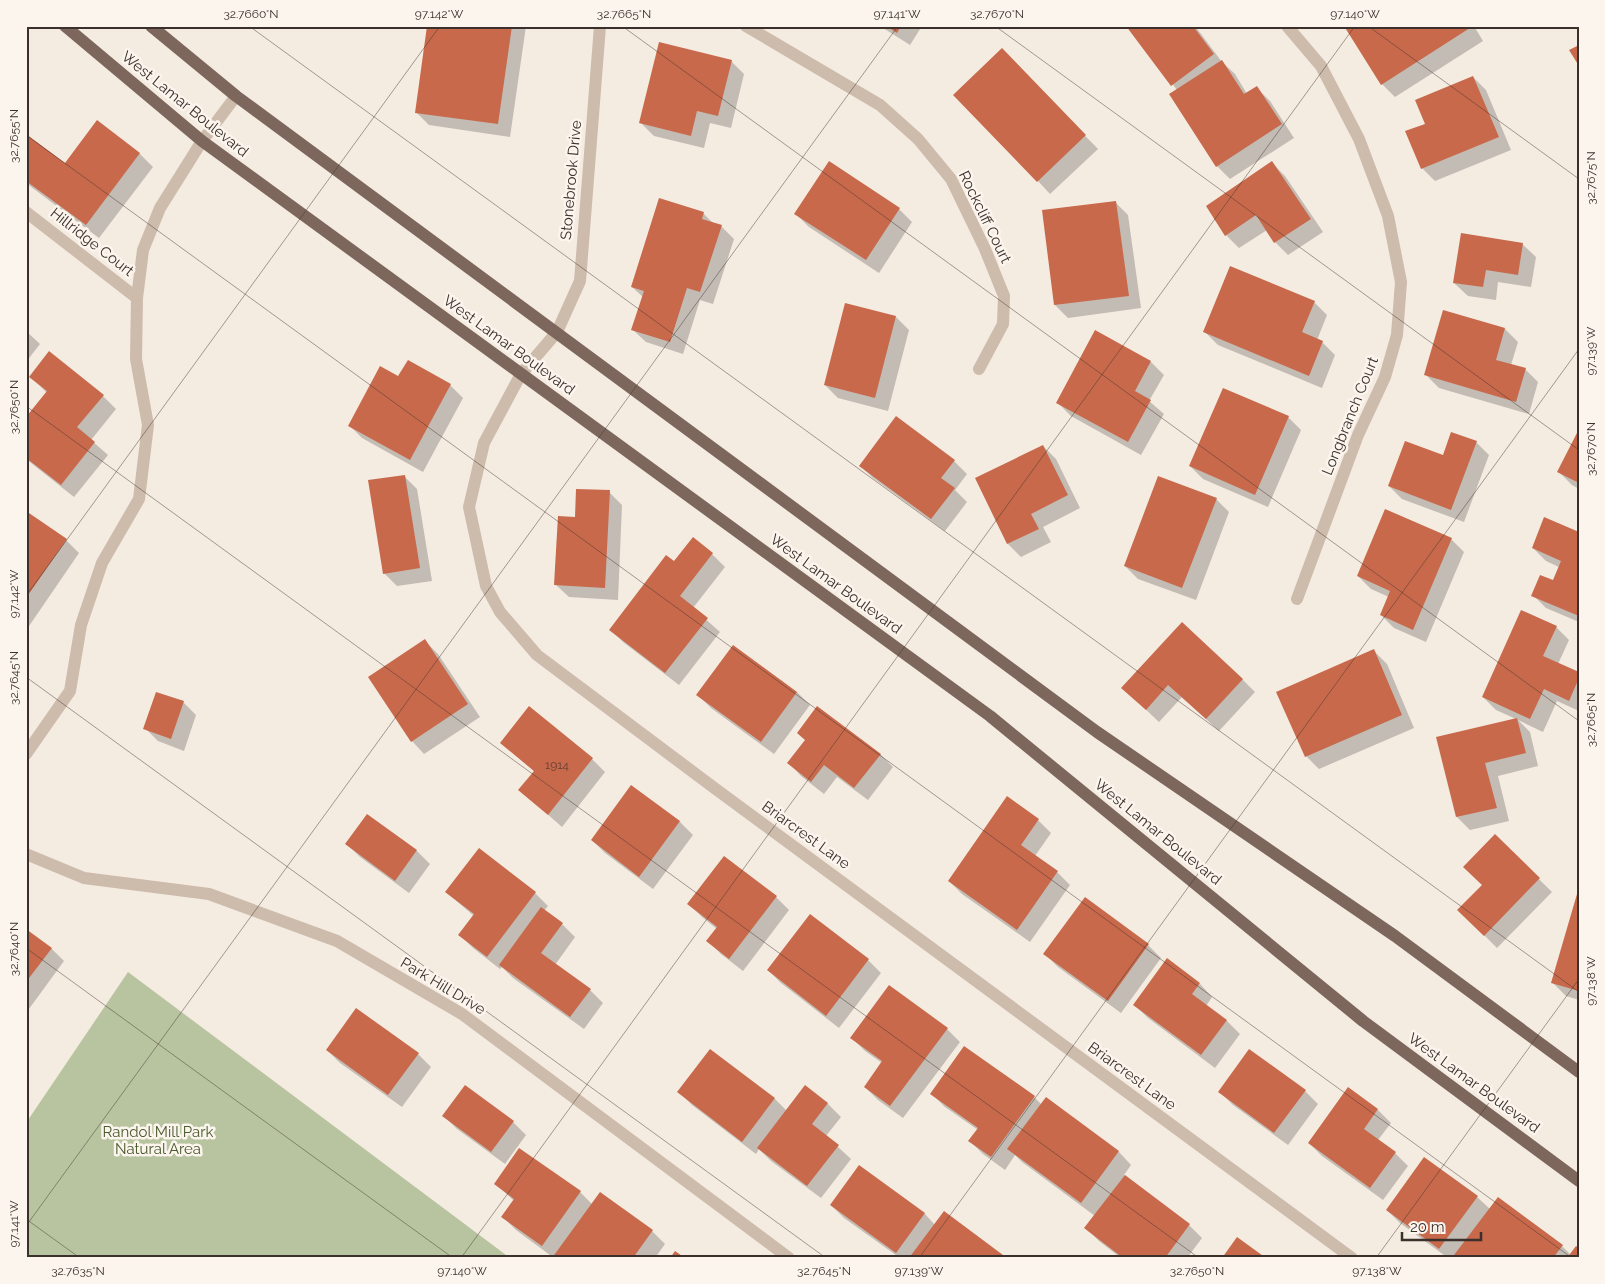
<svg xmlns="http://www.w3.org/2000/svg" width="1605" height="1284" viewBox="0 0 1605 1284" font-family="Raleway,sans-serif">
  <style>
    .green { fill: #b8c4a0 }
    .shadow { fill: #0003 }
    .building { fill: #c8694b }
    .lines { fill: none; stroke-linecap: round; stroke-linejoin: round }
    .minor { stroke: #cdbbac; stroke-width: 12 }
    .major { stroke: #7d675c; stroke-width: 12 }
    .ticks { fill: none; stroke: #3b302b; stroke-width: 1; stroke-opacity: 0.45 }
    .labels { text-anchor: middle; stroke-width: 5; stroke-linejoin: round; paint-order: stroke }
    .number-label { font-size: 12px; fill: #5e3e33 }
    .street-label { font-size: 15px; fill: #3b302b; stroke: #fbf5ee }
    .park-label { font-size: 15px; fill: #4a5a2e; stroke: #fbf5ee }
    .neatline { fill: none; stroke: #3b302b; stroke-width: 2 }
    .ticks-label { font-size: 12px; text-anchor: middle; fill: #3b302b }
  </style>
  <rect width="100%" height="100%" fill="#f4ebe1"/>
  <path class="green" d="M128 972 510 1258H26V1123Z"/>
  <path class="shadow" d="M448 26H526L510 137 429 125 416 112Z
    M880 26H922L910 45Z
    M1128 26H1195L1222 62 1235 74 1247 94 1257 88 1270 101 1294 138 1230 179 1217 166 1177 90Z
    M1346 26H1474L1483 41 1395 97 1382 84Z
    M731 61 744 74 731 128 710 123 704 148 654 136 641 123Z
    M1014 63 1098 149 1050 194 1038 181Z
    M1473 77 1486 90 1511 150 1435 181 1422 168 1426 124Z
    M97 122 140 154 153 167 99 238 26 183V136L65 165Z
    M1272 163 1285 176 1323 232 1288 255 1275 242 1267 230 1239 248 1226 235Z
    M1115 202 1128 215 1141 308 1068 318 1055 305Z
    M899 209 912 222 879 273 809 227 796 214Z
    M703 213 714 224 721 226 734 239 713 304 700 300 683 354 646 342 632 329 643 297 632 287Z
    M1522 244 1536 257 1531 287 1498 282 1496 300 1468 296 1454 283Z
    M1314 302 1327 315 1317 340 1322 342 1335 355 1322 388 1218 345 1205 332Z
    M1444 312 1505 329 1518 342 1511 365 1525 369 1538 382 1529 414 1439 388 1426 375Z
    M896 317 909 330 888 411 838 398 825 385Z
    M26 331 40 344 26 362Z
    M1151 362 1164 375 1149 401 1164 414 1141 455 1071 416 1058 403Z
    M31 377 103 396 116 409 91 440 108 455 74 497 26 459V419L47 393Z
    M399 378 450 385 463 398 423 472 362 438 349 425Z
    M1288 417 1301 430 1268 507 1203 479 1190 466Z
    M1579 432V489L1572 485 1559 472Z
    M1476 442 1489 455 1464 522 1402 499 1389 486 1444 457Z
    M1043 446 1056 459 1080 508 1043 527 1051 542 1021 557 1008 544 976 479Z
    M954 461 967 474 955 490 967 502 945 531 873 478 860 465Z
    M404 476 417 489 432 581 397 586 384 573Z
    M609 492 622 505 618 600 569 597 555 584 576 518Z
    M1216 499 1229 512 1196 600 1138 579 1125 566Z
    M26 513 66 540 79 553 27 629Z
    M1579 533V622L1546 608 1533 595 1553 581 1559 567 1546 561 1533 548Z
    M1451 539 1464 552 1426 642 1394 628 1381 615 1389 597 1371 589 1358 576Z
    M712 554 725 567 693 608 720 632 679 685 623 642 610 629 674 562Z
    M1556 627 1569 640 1558 664 1579 673V711L1557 701 1543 732 1518 720 1530 732 1538 766 1498 776 1509 821 1470 830 1457 817 1438 738 1516 719 1496 710 1483 697Z
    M425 641 438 654 480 717 424 754 412 741Z
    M733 646 797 692 810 705 774 754 711 708 698 695Z
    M1374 651 1387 664 1414 728 1319 769 1306 756Z
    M1242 679 1255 692 1219 731 1182 697 1159 722 1123 688Z
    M183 702 196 715 184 751 158 741 145 728Z
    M530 708 592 759 605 772 562 827 520 790 535 772 502 743Z
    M880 754 893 767 868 800 837 777 824 794 801 776 789 763Z
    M632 787 680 822 693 835 653 889 605 853 592 840Z
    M367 816 417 851 430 864 409 893 360 857 347 844Z
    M1038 820 1051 833 1035 856 1057 872 1070 885 1030 942 962 894 949 881Z
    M1495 836 1552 892 1497 948 1459 910 1483 885Z
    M446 892 535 893 548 906 544 911 562 924 575 937 555 965 590 990 603 1003 584 1029 513 978 502 967 500 969 473 948 460 935 474 916Z
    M1579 896V1000L1566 996 1553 983Z
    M776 897 789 910 743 971 721 954 708 941 717 929 702 917 689 904Z
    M1085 899 1148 945 1161 958 1121 1013 1058 967 1045 954Z
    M26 930 51 948 64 961 26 1013Z
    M868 960 881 973 839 1028 781 983 768 970Z
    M1200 984 1212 997 1206 1006 1227 1021 1240 1034 1215 1068 1148 1018 1135 1005Z
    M947 1029 960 1042 903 1118 878 1100 865 1087 882 1063 865 1051 852 1038Z
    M327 1050 418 1054 431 1067 402 1107 340 1063Z
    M710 1050 775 1099 787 1111 805 1087 828 1104 841 1117 826 1136 851 1159 821 1198 771 1161 759 1149 756 1154 692 1105 679 1092Z
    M1349 1089 1378 1110 1391 1123 1378 1140 1395 1153 1408 1166 1383 1200 1322 1156 1309 1143Z
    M1305 1091 1318 1104 1288 1145 1233 1105 1220 1092Z
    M932 1094 1034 1097 1042 1105 1047 1099 1119 1152 1131 1165 1124 1175 1189 1225 1202 1238 1187 1258H1121L1099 1241 1086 1228 1095 1216 1022 1162 1015 1155 1005 1170 983 1154 970 1141 978 1130 945 1107Z
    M444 1116 513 1122 526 1135 505 1164 457 1129Z
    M859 1166 925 1214 935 1225 1005 1258H900L844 1218 831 1205Z
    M496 1184 580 1192 592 1204 652 1231 665 1244 655 1258H554L516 1230 503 1217 514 1201Z
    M1477 1197 1490 1209 1562 1246 1571 1255 1579 1258H1458L1456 1256 1448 1258 1400 1223 1387 1210Z"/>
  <path class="building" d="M427 26H512L498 124 415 113Z
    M886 26H901L897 33Z
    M1126 26H1193L1214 54 1171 86Z
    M1344 26H1473L1381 85Z
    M659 42 732 60 718 116 697 111 691 136 639 123Z
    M1579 45V66L1569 50Z
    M1002 48 1086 135 1037 182 953 95Z
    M1222 60 1244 94 1257 86 1282 124 1216 167 1169 94Z
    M1473 76 1499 137 1421 169 1405 131 1425 124 1415 100Z
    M97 120 140 153 86 225 26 181V134L65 163Z
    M829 161 900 208 866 260 794 214Z
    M1272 161 1311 219 1274 243 1256 215 1225 236 1206 206Z
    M659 198 704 212 702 219 722 225 700 292 687 288 670 342 631 330 644 291 631 287Z
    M1116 201 1129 296 1054 305 1042 210Z
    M1461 233 1523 243 1518 275 1486 270 1483 287 1453 283Z
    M1230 266 1315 301 1302 332 1323 341 1309 376 1203 332Z
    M845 303 896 316 875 398 824 385Z
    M1443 310 1505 328 1496 360 1526 368 1516 402 1424 375Z
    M1095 330 1151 361 1135 391 1151 400 1128 442 1056 403Z
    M49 351 104 395 77 427 95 442 61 485 26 458V417L47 391 29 377Z
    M408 360 451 384 410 460 348 426 380 366 398 376Z
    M1223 388 1289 416 1255 495 1189 466Z
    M896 416 955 460 941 478 955 488 931 519 859 466Z
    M1579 429V483L1557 472Z
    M1451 432 1477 441 1451 510 1388 486 1405 441 1443 455Z
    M1043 445 1068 495 1031 514 1039 529 1007 544 975 478Z
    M405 475 420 568 383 574 368 480Z
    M1158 476 1217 498 1182 588 1124 566Z
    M576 489 610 490 605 588 554 585 558 516 575 517Z
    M1385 509 1452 538 1413 630 1380 615 1390 591 1357 576Z
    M26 511 67 539 26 598Z
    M1544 517 1579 532V616L1531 596 1540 575 1553 580 1561 561 1532 548Z
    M693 537 713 553 680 596 708 618 665 673 609 630 666 555 674 561Z
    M1521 610 1557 626 1543 656 1579 672V678L1569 701 1544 689 1530 719 1482 697Z
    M1182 622 1243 679 1206 719 1168 685 1146 710 1121 688Z
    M425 639 468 704 411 742 368 677Z
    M733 645 797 692 761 742 696 695Z
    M1374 649 1402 715 1305 757 1276 692Z
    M156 692 184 701 171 739 143 729Z
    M529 706 593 758 548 815 518 790 534 771 500 743Z
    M817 706 881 754 854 788 824 765 811 782 787 763 805 740 797 733Z
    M1517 718 1526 753 1485 763 1497 808 1456 817 1436 737Z
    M631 785 680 821 639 877 591 840Z
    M1007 796 1039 819 1021 845 1058 871 1017 930 948 881Z
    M367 814 417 850 395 881 345 844Z
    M1495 834 1540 878 1484 936 1457 910 1482 885 1463 867Z
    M479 848 536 892 487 957 458 935 474 914 445 892Z
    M724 856 777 896 729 959 706 941 717 927 687 904Z
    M1577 894 1579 895V991L1551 983Z
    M1085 897 1149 944 1108 1001 1043 954Z
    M541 907 563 923 541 953 591 989 570 1017 499 965Z
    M810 914 869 959 826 1016 767 970Z
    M26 929 52 948 26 982Z
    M1167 958 1200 983 1192 994 1227 1020 1201 1055 1133 1005Z
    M889 985 948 1028 890 1106 864 1087 882 1061 850 1038Z
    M356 1008 419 1053 388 1095 326 1050Z
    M964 1046 1035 1096 991 1157 968 1141 978 1128 930 1094Z
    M710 1049 775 1098 742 1142 677 1092Z
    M1249 1049 1306 1090 1274 1133 1218 1092Z
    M465 1085 514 1121 491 1152 442 1116Z
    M805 1085 828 1103 812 1124 839 1145 807 1186 757 1148Z
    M1348 1087 1378 1109 1364 1129 1396 1152 1370 1188 1308 1143Z
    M1046 1097 1119 1151 1081 1203 1007 1149Z
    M519 1148 581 1191 542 1246 501 1217 514 1199 494 1184Z
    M1424 1157 1478 1196 1439 1249 1386 1210Z
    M859 1165 925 1213 896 1253 830 1205Z
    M1125 1175 1190 1224 1165 1258H1123L1084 1228Z
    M600 1192 653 1230 633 1258H552Z
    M1498 1197 1563 1245 1553 1258H1457L1454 1255Z
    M944 1211 1007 1258H909Z
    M1237 1237 1266 1258H1222Z
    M1576 1246 1579 1248V1258H1567Z
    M675 1251 685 1258H670Z"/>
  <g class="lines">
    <path class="minor" d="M600 26 580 281 557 332 521 374 484 443 469 507 486 586 500 612 537 655 713 787 1352 1258
      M746 26 880 105 918 139 951 179 985 249 1004 296 1003 324 979 369
      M1287 26 1321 66 1359 139 1388 216 1401 282 1397 335 1385 377 1358 435 1297 599
      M26 212 137 298
      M26 754 70 691 81 625 102 563 139 499 148 425 136 359 137 298 143 250 160 208 202 141 236 96
      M26 854 84 878 209 894 337 941 462 1014 789 1258"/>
    <path class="major" d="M65 26 202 141 990 716 1363 1021 1579 1181
      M151 26 236 96 1097 732 1395 936 1579 1072"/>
  </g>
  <path class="ticks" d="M249 26 1579 992M622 26 1579 721M995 26 1579 450M1368 26 1579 179M26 135 1572 1258M26 406 1199 1258M26 596 440 26M26 677 826 1258M26 948 453 1258M26 1219 80 1258M26 1226 898 26M461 1258 1355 26M919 1258 1579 349M1376 1258 1579 979"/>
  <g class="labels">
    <g class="number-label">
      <text x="557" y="769">1914</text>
    </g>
    <g class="street-label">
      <text transform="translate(185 104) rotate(39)" y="5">West Lamar Boulevard</text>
      <text transform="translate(571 180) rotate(-85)" y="5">Stonebrook Drive</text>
      <text transform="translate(985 217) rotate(64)" y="5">Rockcliff Court</text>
      <text transform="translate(92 242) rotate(38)" y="5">Hillridge Court</text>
      <text transform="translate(509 345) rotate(36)" y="5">West Lamar Boulevard</text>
      <text transform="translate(1350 416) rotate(-68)" y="5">Longbranch Court</text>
      <text transform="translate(836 584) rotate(36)" y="5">West Lamar Boulevard</text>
      <text transform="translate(1158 832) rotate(39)" y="5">West Lamar Boulevard</text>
      <text transform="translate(806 835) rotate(36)" y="5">Briarcrest Lane</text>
      <text transform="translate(443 986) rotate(31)" y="5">Park Hill Drive</text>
      <text transform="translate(1132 1076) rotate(36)" y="5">Briarcrest Lane</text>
      <text transform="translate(1474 1083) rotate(36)" y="5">West Lamar Boulevard</text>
    </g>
    <g class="park-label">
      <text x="158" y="1137">Randol Mill Park<tspan x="158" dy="17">Natural Area</tspan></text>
    </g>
  </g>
  <rect width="1605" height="1284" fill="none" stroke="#fbf5ee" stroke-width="55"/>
  <path d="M1402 1232v8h79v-8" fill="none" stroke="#3b302b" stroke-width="2.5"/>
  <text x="1410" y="1232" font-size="15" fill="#3b302b" stroke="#fbf5ee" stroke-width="4" paint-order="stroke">20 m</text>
  <rect x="28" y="28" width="1550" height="1228" class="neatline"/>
  <g class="ticks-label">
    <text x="251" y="18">32.7660°N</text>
    <text x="439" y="18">97.142°W</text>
    <text x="624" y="18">32.7665°N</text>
    <text x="897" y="18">97.141°W</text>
    <text x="997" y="18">32.7670°N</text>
    <text x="1355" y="18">97.140°W</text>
    <text transform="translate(14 136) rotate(-90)" y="4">32.7655°N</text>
    <text transform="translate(1591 178) rotate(-90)" y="4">32.7675°N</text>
    <text transform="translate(1591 351) rotate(-90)" y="4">97.139°W</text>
    <text transform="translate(14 407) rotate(-90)" y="4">32.7650°N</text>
    <text transform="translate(1591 449) rotate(-90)" y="4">32.7670°N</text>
    <text transform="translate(14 594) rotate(-90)" y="4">97.142°W</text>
    <text transform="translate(14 678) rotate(-90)" y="4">32.7645°N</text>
    <text transform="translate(1591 720) rotate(-90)" y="4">32.7665°N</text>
    <text transform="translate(14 949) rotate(-90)" y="4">32.7640°N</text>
    <text transform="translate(1591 981) rotate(-90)" y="4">97.138°W</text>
    <text transform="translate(14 1224) rotate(-90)" y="4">97.141°W</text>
    <text x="78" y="1275">32.7635°N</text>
    <text x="462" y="1275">97.140°W</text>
    <text x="824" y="1275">32.7645°N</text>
    <text x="919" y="1275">97.139°W</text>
    <text x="1197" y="1275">32.7650°N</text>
    <text x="1377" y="1275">97.138°W</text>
  </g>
</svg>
